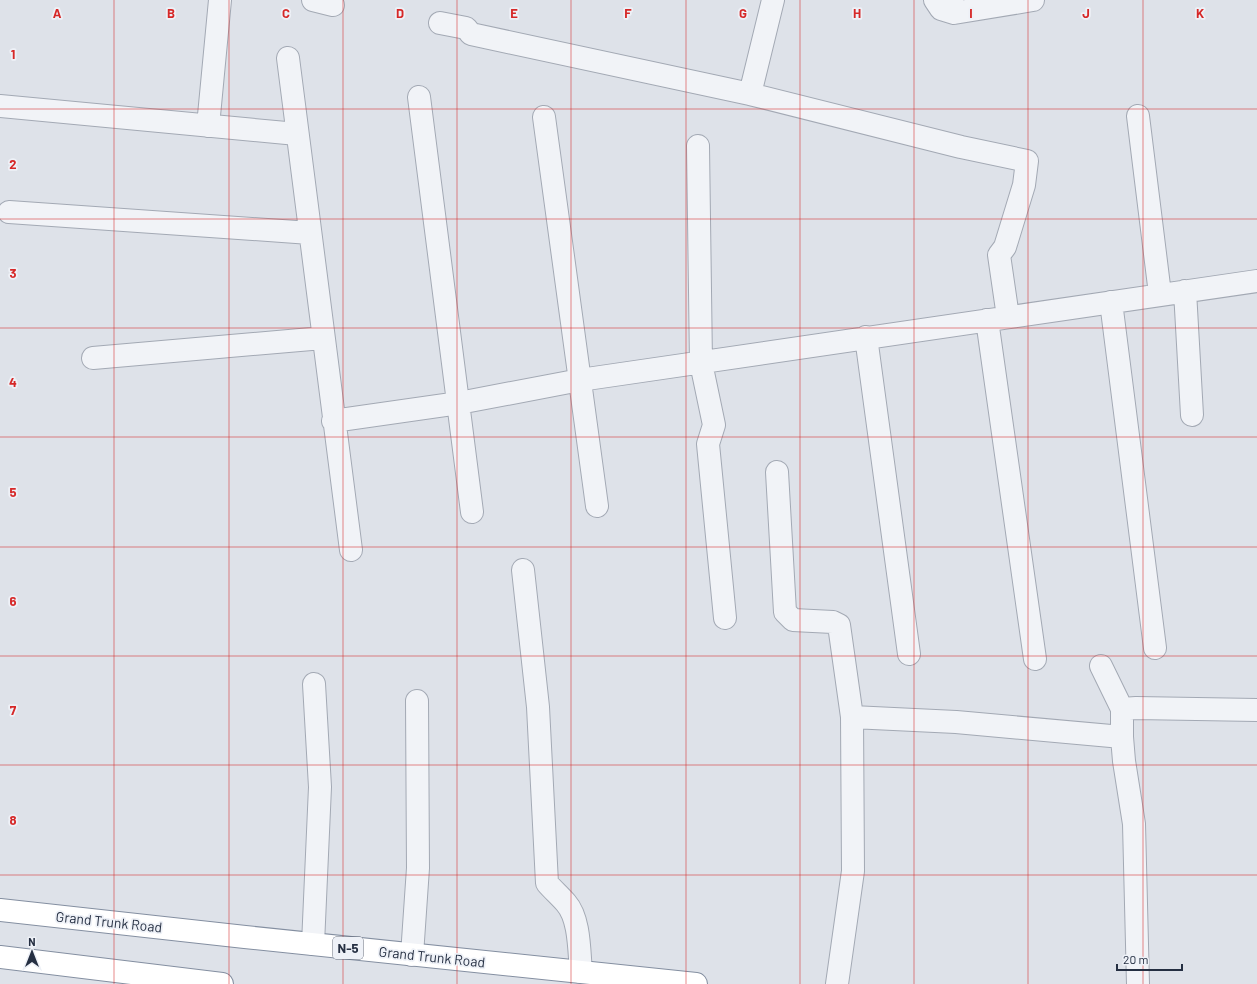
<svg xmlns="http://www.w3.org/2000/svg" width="1257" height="984" viewBox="0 0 1257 984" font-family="Barlow,sans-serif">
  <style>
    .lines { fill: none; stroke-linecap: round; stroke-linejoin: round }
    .minor-casing { stroke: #a3a9b4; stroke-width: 24 }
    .trunk-casing { stroke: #848fa1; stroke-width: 24 }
    .minor { stroke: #f1f3f7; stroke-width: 22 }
    .trunk { stroke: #fff; stroke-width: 22 }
    .grid { fill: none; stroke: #d62828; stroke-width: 1; stroke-opacity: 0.55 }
    .labels { text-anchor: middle; stroke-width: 3.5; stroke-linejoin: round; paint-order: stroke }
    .shield { fill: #eef1f7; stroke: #616978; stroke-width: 1 }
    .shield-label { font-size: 13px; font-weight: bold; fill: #252f42 }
    .street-label { font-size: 14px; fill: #252f42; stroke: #eef1f7 }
    .grid-label { font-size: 13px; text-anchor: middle; font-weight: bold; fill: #d62828; stroke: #eef1f7; stroke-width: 3.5; stroke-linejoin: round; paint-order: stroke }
  </style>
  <rect width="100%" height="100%" fill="#dee2e9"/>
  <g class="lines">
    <g class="minor-casing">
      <path id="minor" d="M313 0 333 5
        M935 0 941 9 954 13
        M952 0 954 13 1033 0
        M440 23 466 28 471 34 750 94 773 0
        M288 58 351 550
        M750 94 961 147 1027 161 1024 185 1005 247 999 255 1008 317
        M419 97 472 512
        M0 106 297 134
        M1138 116 1160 294
        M544 117 597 506
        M208 126 220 0
        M698 146 701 363 714 425 708 444 725 618
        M9 212 310 233
        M1185 291 1192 415
        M1111 302 1155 648
        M987 320 1035 659
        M866 337 909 654
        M93 358 323 338
        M333 421 459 403 580 380 1257 281
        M777 472 785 612 793 620 833 622 839 625 852 717
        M523 570 538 707 547 883C553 890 560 896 566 903 580 919 579 951 581 972
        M1101 666 1122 709
        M313 944 320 787 314 684
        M412 955 418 868 417 701
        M837 984 853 871 852 717 956 722 1122 737
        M1138 984 1134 824 1124 761 1122 737V709L1136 708 1257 710"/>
    </g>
    <g class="trunk-casing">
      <path id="trunk" d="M0 910 245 937 696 984
        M0 957 222 984"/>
    </g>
    <use href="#minor" class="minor"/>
    <use href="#trunk" class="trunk"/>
  </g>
  <path class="grid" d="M114 0V984M229 0V984M343 0V984M457 0V984M571 0V984M686 0V984M800 0V984M914 0V984M1028 0V984M1143 0V984M0 109H1257M0 219H1257M0 328H1257M0 437H1257M0 547H1257M0 656H1257M0 765H1257M0 875H1257"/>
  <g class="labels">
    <rect class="shield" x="333" y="937" width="30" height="22" rx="3"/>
    <g class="shield-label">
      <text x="348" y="953">N-5</text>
    </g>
    <g class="street-label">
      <text transform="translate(109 922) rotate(6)" y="5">Grand Trunk Road</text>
      <text transform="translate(432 957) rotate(6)" y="5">Grand Trunk Road</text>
    </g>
  </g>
  <g class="grid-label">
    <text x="57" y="18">A</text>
    <text x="171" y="18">B</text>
    <text x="286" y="18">C</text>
    <text x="400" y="18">D</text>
    <text x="514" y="18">E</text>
    <text x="628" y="18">F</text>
    <text x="743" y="18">G</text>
    <text x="857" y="18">H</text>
    <text x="971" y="18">I</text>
    <text x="1086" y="18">J</text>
    <text x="1200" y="18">K</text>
    <text x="13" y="59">1</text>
    <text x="13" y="169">2</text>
    <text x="13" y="278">3</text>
    <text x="13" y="387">4</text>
    <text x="13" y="497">5</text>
    <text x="13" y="606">6</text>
    <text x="13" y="715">7</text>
    <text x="13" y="825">8</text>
  </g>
  <g transform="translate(32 952)" stroke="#eef1f7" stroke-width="3" paint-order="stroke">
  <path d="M0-3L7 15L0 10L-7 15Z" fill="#252f42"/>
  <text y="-6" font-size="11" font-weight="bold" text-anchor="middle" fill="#252f42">N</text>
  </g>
  <path d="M1117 964v6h65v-6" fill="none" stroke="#252f42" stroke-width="2"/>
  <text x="1123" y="964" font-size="12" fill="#252f42" stroke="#eef1f7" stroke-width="3" paint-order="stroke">20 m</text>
</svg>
